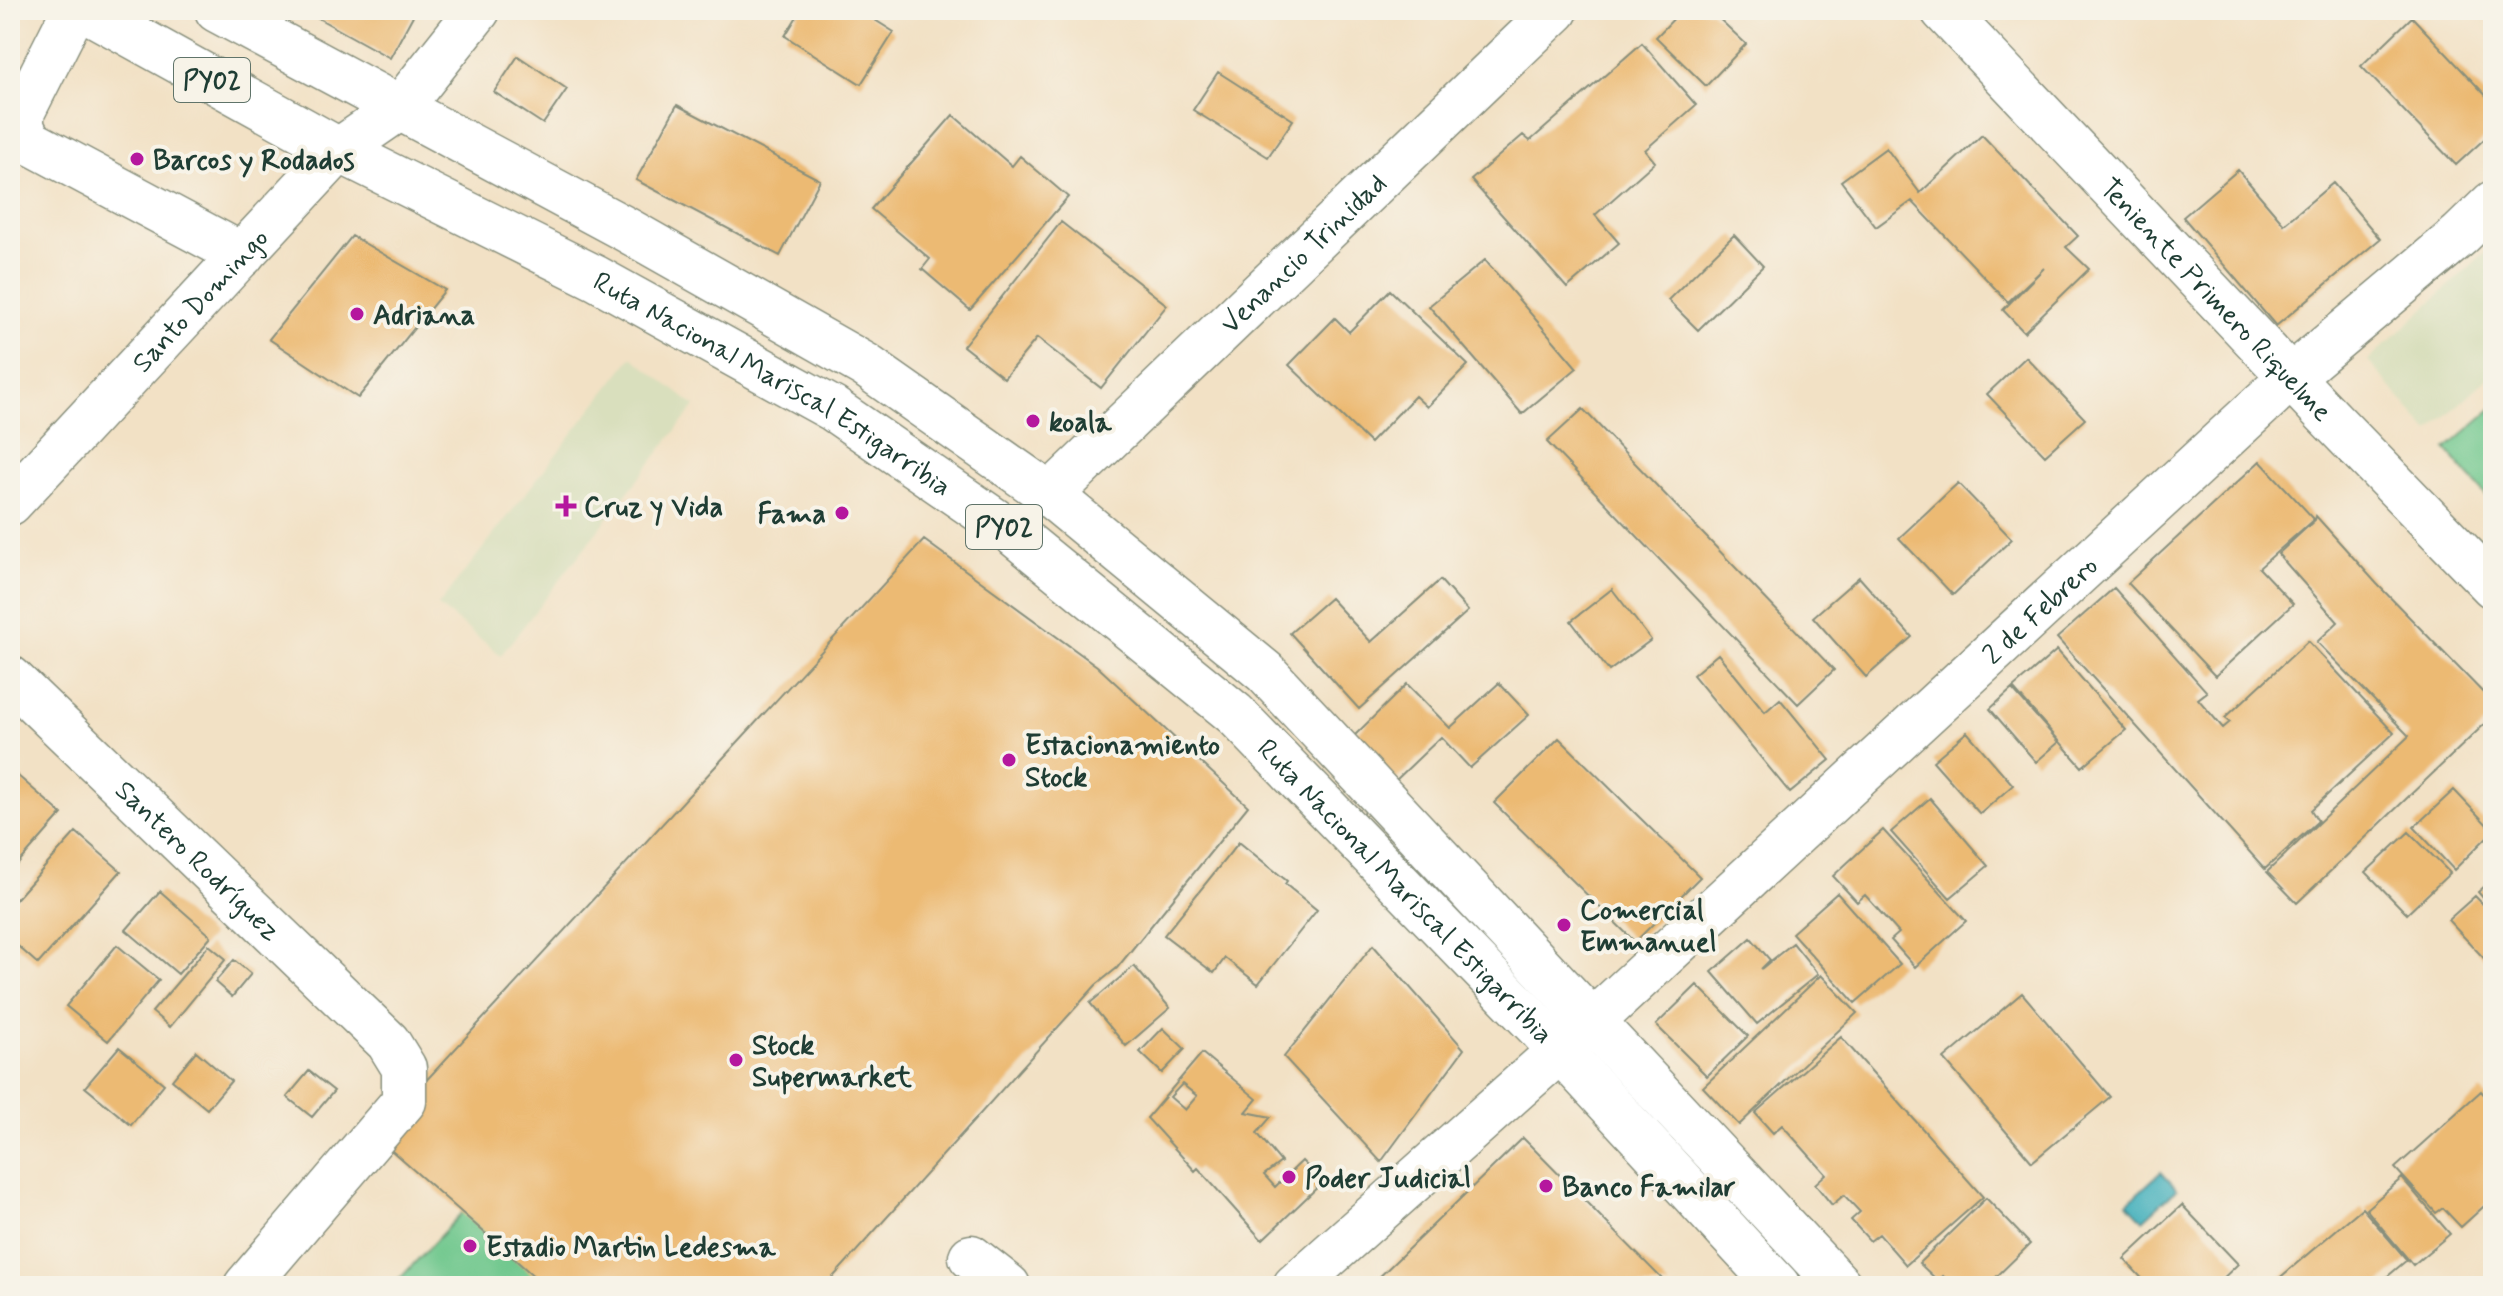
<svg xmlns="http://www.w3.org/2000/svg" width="2503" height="1296" viewBox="0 0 2503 1296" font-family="Mynerve,sans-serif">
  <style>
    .built { fill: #d9dfbd }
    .green { fill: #70c78d; stroke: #488260; stroke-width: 2 }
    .water { fill: #3fafbb; stroke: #2f7678; stroke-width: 2 }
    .building { fill: #ecba73; fill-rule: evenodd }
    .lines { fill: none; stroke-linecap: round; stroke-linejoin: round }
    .minor-casing { stroke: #888f7c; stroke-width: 47 }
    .highway-casing { stroke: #888f7c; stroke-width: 47 }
    .minor { stroke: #fff; stroke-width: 44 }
    .highway { stroke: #fff; stroke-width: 44 }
    .poi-dot { fill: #b5179e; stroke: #f7f3e8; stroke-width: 3 }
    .labels { text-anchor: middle; stroke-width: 8; stroke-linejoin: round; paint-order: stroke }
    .shield { fill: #f7f3e8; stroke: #60746a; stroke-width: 2 }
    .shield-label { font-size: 26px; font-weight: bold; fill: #1f3d34 }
    .poi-label { font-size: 28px; font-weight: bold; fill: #1f3d34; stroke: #f7f3e8; text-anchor: start }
    .street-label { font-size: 28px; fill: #1f3d34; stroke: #f7f3e8 }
  </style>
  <rect width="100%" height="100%" fill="#f7f3e8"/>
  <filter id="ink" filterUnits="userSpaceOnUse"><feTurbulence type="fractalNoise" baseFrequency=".0125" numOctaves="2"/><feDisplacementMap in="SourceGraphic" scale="16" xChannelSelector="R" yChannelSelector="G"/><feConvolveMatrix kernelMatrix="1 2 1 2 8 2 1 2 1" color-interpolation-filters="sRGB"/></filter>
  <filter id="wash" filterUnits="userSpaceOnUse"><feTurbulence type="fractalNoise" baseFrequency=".006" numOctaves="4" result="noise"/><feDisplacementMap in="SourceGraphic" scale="32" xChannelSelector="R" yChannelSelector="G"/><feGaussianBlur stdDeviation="1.8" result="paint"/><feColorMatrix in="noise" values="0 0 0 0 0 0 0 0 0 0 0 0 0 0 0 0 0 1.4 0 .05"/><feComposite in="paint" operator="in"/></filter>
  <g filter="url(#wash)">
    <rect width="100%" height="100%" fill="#f2e1c5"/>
    <path class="built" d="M2493 245V373L2429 432 2368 361Z
      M632 357 695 406 501 655 438 606Z"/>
    <path class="green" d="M2493 408V504L2446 449Z
      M468 1206 554 1286H393Z"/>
    <path class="water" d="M2161 1172 2177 1189 2143 1220 2127 1203Z"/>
    <g id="blocks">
      <path class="building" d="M321 10H416L390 58 316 17Z
        M801 10H859L894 32 861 84 785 36Z
        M1682 10H1710L1746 44 1706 86 1656 37Z
        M2412 17 2493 103V131L2456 165 2361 66Z
        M1642 43 1696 105 1645 150 1655 162 1595 215 1619 243 1567 288 1471 180 1523 135 1530 141Z
        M518 56 567 89 543 124 494 92Z
        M1218 72 1293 120 1268 157 1193 110Z
        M677 105 820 180 780 256 636 180Z
        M953 115 1012 166 1020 156 1068 197 970 310 922 269 930 259 871 209Z
        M1982 135 2078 236 2066 247 2089 269 2024 332 2003 310 2044 268 2008 302 1912 201 1876 227 1841 181 1886 148 1920 193Z
        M2238 170 2284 224 2333 183 2380 239 2276 326 2183 217Z
        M1061 222 1167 305 1101 388 1037 338 1004 378 963 346Z
        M1734 235 1763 266 1698 330 1668 300Z
        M352 236 445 290 358 398 269 339Z
        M1485 260 1577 368 1522 414 1429 306Z
        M1390 290 1468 365 1427 407 1415 396 1370 443 1289 365 1335 318 1349 332Z
        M2026 357 2085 419 2045 455 1987 394Z
        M1583 409 1834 670 1798 704 1547 442Z
        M2260 461 2314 519 2259 568 2293 604 2215 676 2128 583Z
        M1958 483 2012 539 1953 595 1899 538Z
        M2316 516 2377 584 2493 703V716L2297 903 2267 872 2409 736 2317 642 2338 622 2278 554 2315 520Z
        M924 540 1097 666 1248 806 1117 968 1096 985 825 1286H545L375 1136Z
        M1859 577 1912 637 1866 677 1813 617Z
        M1440 580 1468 611 1359 709 1290 633 1330 598 1371 642Z
        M2114 588 2207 692 2198 699 2223 728 2230 722 2225 718 2308 641 2394 733 2311 810 2318 821 2265 869 2057 638Z
        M1612 589 1651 640 1609 671 1571 621Z
        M2057 650 2126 730 2082 767 2013 688Z
        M1718 654 1765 712 1780 699 1830 760 1790 793 1693 675Z
        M1499 683 1529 715 1470 768 1441 737 1395 781 1352 738 1407 684 1450 728Z
        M2012 689 2059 742 2036 762 1990 709Z
        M1967 732 2013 785 1980 814 1933 761Z
        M1559 738 1700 877 1635 942 1494 803Z
        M10 769 62 814 10 873Z
        M2454 790 2493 831 2454 870 2414 827Z
        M1930 798 1988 866 1950 898 1891 832Z
        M1883 830 1966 921 1915 967 1891 940 1899 933 1865 895 1857 902 1833 876Z
        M76 832 121 871 38 964 10 939V906Z
        M2409 832 2450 873 2407 914 2366 872Z
        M1239 842 1287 881 1285 884 1317 910 1258 984 1225 958 1214 973 1164 935Z
        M2493 879V909L2478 892Z
        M160 891 211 936 178 974 126 930Z
        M1837 893 1900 964 1855 1003 1792 933Z
        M2475 896 2493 915V968L2448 920Z
        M1751 938 1770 960 1761 969 1793 943 1818 974 1757 1024 1712 972Z
        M117 945 159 980 108 1041 66 1006Z
        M209 945 226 959 170 1027 152 1012Z
        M1373 945 1464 1049 1381 1162 1284 1057Z
        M234 960 251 974 232 997 215 982Z
        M1134 966 1170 1008 1126 1046 1090 1003Z
        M1821 975 1857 1013 1739 1125 1703 1087Z
        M1697 985 1748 1036 1707 1076 1656 1025Z
        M2022 993 2110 1097 2032 1162 1944 1059Z
        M1163 1028 1185 1049 1162 1073 1140 1052Z
        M1841 1037 1983 1197 1906 1265 1879 1234 1870 1241 1851 1220 1860 1212 1844 1195 1832 1205 1815 1184 1826 1174 1782 1125 1773 1133 1755 1113Z
        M119 1047 164 1084 131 1125 85 1087Z
        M196 1051 231 1081 207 1109 172 1080Z
        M1202 1053 1257 1099 1246 1112 1271 1117 1257 1133 1281 1162 1264 1175 1275 1187 1302 1161 1323 1182 1262 1240 1198 1168 1195 1171 1147 1118ZM1182 1084 1197 1096 1185 1110 1170 1097Z
        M309 1071 334 1091 312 1117 287 1097Z
        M2481 1091 2493 1105V1198L2461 1227 2443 1208 2436 1213 2395 1168Z
        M1523 1138 1669 1286H1370Z
        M2402 1178 2450 1234 2413 1265 2366 1209Z
        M1986 1198 2030 1244 1987 1286H1953L1943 1276 1938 1281 1919 1263Z
        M2182 1205 2238 1264 2215 1286H2149L2124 1259Z
        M2362 1208 2407 1260 2376 1286H2270Z"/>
    </g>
  </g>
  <g filter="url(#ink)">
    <use href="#blocks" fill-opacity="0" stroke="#888f7c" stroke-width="2"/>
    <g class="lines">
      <g class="minor-casing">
        <g id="minor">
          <path d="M74 10 22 113V127L30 142 242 255"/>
          <path id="s1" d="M1943 10 2321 409 2493 586"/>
          <path id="s2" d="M1050 495 1556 10"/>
          <path id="s3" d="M10 503 339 150 400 108 478 10"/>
          <path id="s4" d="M10 678 388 1042 404 1068V1101L246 1286"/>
          <path d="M971 1257 1008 1286"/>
          <path id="s5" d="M1295 1286 1593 1021 2291 377 2460 235 2493 203"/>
        </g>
      </g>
      <g class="highway-casing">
        <g id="highway">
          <path id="s6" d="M86 10 339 150 596 278 833 409 1013 533 1235 714 1542 1031 1778 1286"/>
          <path d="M217 10 627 230 865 365 1050 495 1265 672 1840 1286"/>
        </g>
      </g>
      <use href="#minor" class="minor"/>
      <use href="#highway" class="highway"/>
    </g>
  </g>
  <g class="poi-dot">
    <circle cx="137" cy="159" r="8"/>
    <circle cx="357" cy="314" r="8"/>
    <circle cx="1033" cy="421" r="8"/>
    <path d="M562 494h8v8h8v8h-8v8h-8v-8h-8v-8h8z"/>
    <circle cx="842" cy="513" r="8"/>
    <circle cx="1009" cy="760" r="8"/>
    <circle cx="1564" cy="925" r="8"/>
    <circle cx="736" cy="1060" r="8"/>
    <circle cx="1289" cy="1177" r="8"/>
    <circle cx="1546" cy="1186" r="8"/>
    <circle cx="470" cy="1246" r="8"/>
  </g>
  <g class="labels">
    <g class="shield">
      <rect x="174" y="58" width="76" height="44" rx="6"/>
      <rect x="966" y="505" width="76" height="44" rx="6"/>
    </g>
    <g class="shield-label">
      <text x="212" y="89">PY02</text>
      <text x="1004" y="536">PY02</text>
    </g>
    <g class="poi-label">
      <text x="153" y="169">Barcos y Rodados</text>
      <text x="373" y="324">Adriana</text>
      <text x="1049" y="431">koala</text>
      <text x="584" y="516">Cruz y Vida</text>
      <text x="826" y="523" text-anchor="end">Fama</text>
      <text x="1025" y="754">Estacionamiento<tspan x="1025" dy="32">Stock</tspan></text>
      <text x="1580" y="919">Comercial<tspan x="1580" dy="32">Emmanuel</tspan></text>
      <text x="752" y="1054">Stock<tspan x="752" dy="32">Supermarket</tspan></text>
      <text x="1305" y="1187">Poder Judicial</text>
      <text x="1562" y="1196">Banco Familar</text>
      <text x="486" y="1256">Estadio Martin Ledesma</text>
    </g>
    <g class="street-label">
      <text dy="10" stroke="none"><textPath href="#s2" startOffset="350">Venancio Trinidad</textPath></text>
      <text dy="10" stroke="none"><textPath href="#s1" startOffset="398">Teniente Primero Riquelme</textPath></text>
      <text dy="10" stroke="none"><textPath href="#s3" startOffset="278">Santo Domingo</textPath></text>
      <text dy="10" stroke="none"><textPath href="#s6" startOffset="782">Ruta Nacional Mariscal Estigarribia</textPath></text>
      <text dy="10" stroke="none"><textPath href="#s5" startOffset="1006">2 de Febrero</textPath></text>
      <text dy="10" stroke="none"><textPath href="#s4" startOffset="262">Santero Rodríguez</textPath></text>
      <text dy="10" stroke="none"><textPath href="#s6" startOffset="1598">Ruta Nacional Mariscal Estigarribia</textPath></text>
    </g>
  </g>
  <rect width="2503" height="1296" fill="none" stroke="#f7f3e8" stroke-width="40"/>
</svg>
